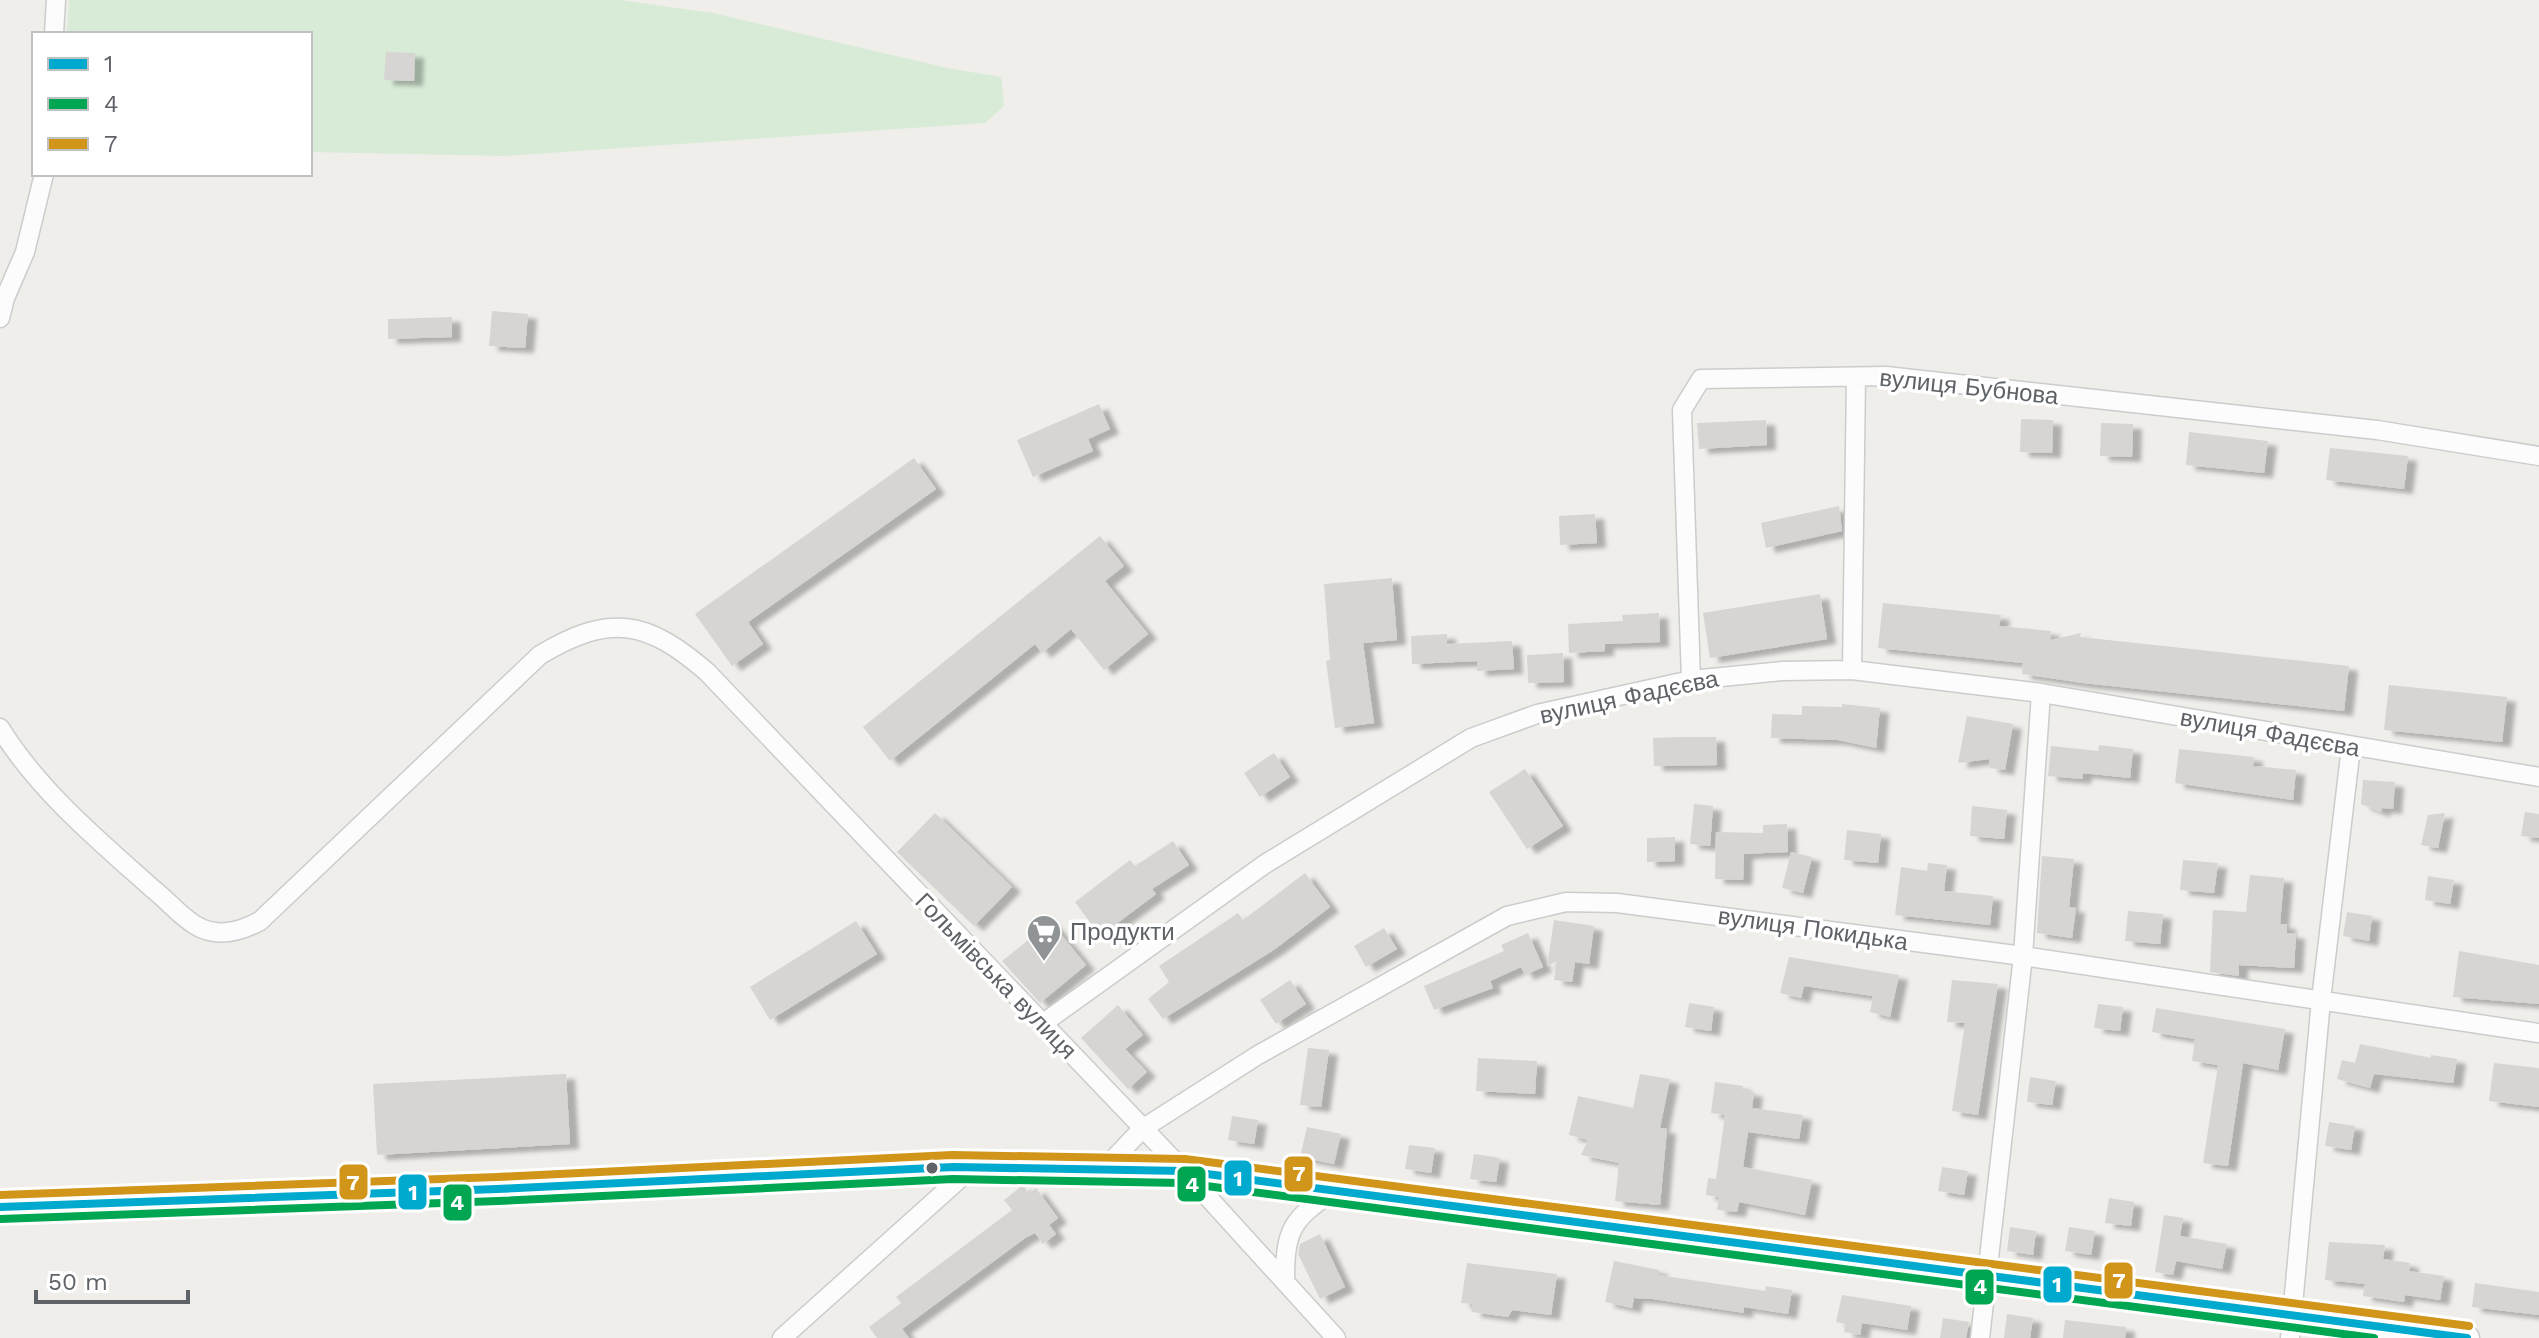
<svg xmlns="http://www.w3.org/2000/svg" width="2539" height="1338" viewBox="0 0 2539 1338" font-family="'Work Sans',sans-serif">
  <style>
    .green { fill: #d8ebd6 }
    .building { fill: #d6d5d3; filter: url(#shadow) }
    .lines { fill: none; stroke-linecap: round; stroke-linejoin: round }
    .minor-casing { stroke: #cbcccc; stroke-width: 21 }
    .secondary-casing { stroke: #cacacb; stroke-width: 27 }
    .minor { stroke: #fdfcfc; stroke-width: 18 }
    .secondary { stroke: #fdfcfc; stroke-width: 24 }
    .bus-1-casing { stroke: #fff; stroke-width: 14 }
    .bus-2-casing { stroke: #fff; stroke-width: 14 }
    .bus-3-casing { stroke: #fff; stroke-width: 14 }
    .bus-1 { stroke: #00a9ce; stroke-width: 8 }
    .bus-2 { stroke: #00a651; stroke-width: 8 }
    .bus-3 { stroke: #d1951a; stroke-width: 8 }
    .bus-dot { fill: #5f6368; stroke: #fff; stroke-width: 3 }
    .labels { text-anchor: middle; stroke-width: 7; stroke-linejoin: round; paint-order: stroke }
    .street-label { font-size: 24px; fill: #5f6368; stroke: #fff }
    .poi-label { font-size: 24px; fill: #5f6368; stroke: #fff; text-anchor: start }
    .line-badge { stroke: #fff; stroke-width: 3 }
    .badge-label { font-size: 22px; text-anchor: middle; font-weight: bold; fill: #fff }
  </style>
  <defs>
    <filter id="shadow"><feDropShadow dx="9" dy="5" stdDeviation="2" flood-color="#0004"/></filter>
  </defs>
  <rect width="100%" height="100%" fill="#efeeea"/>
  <path class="green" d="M69 0H620L713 13 947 68 1001 77 1004 106 985 123 505 156 310 152V34H67Z"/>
  <path class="building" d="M386 52 415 53 414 81 384 80Z
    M492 311 528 314 525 348 489 346Z
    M452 317V337L388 339V319Z
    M1099 404 1110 429 1088 439 1093 451 1033 477 1017 440Z
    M2021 419 2053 420 2052 453 2020 452Z
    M1766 420 1767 445 1699 449 1697 423Z
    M2101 423 2133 424 2132 457 2100 456Z
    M2189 432 2268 441 2264 473 2186 465Z
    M2330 448 2408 456 2404 489 2326 480Z
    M914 458 936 489 748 622 763 644 732 666 695 614Z
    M1839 506 1842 531 1766 548 1761 523Z
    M1595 514 1597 543 1560 545 1559 516Z
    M1100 536 1124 566 1105 581 1148 634 1104 670 1071 629 1042 653 1035 644 890 761 863 727Z
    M1392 578 1397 640 1363 643 1374 723 1335 728 1326 661 1330 660 1324 584Z
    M1820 594 1827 639 1710 658 1703 613Z
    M1883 603 2001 615 1999 626 2051 631 2050 640 2081 633 2080 637 2349 666 2344 711 2083 683 2022 674 2023 663 1878 648Z
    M1659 613 1660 642 1605 644V651L1569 653 1568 624 1623 621 1622 615Z
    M1447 634V644L1512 641 1514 669 1477 671V661L1412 664 1411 636Z
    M1563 653 1564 682 1528 683 1527 655Z
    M2389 685 2507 697 2502 742 2384 730Z
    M1842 704 1880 708 1876 748 1838 740 1771 738 1772 714 1802 715V706L1842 707Z
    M1967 716 2013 724 2005 770 1990 768 1989 759 1958 763Z
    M1677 737H1716L1717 765 1654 766 1653 738Z
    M2099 745 2133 749 2130 778 2083 773 2082 779 2048 776 2051 746 2098 751Z
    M2179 749 2254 757 2253 766 2296 770 2293 800 2175 783Z
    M1274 753 1290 777 1260 797 1244 773Z
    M1525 769 1563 826 1527 849 1489 792Z
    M2363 780 2395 782 2393 809 2382 808 2381 812 2361 804Z
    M1694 804 1713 806 1710 846 1690 844Z
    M1972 806 2007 810 2004 839 1970 836Z
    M2525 812 2539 814V838L2521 836Z
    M935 813 1012 887 974 926 897 852Z
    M2445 813 2438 848 2421 845 2428 815Z
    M1787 824 1788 852 1744 854 1743 880 1715 879 1716 832 1763 833V825Z
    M1847 830 1881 834 1878 863 1844 860Z
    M1675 837V861L1647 862V838Z
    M1173 841 1189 865 1152 889 1156 894 1100 936 1075 902 1130 860 1135 866Z
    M1791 852 1812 857 1803 893 1782 888Z
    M2042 856 2074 859 2069 907 2076 908 2072 938 2037 933Z
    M2183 860 2218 863 2214 893 2180 890Z
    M1928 863 1947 865 1944 891 1993 896 1990 925 1895 915 1901 867 1927 871Z
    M1305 873 1330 907 1275 949 1163 1019 1148 999 1169 982 1159 966 1238 913 1243 920Z
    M2250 875 2284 878 2280 924H2287V933L2296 934 2294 968 2239 965V976L2210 972 2213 910 2246 912Z
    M2428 876 2454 880 2450 904 2425 900Z
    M2128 911 2163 914 2160 944 2125 941Z
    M2347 912 2372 916 2369 941 2343 936Z
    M1554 920 1594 926 1589 964 1575 962 1572 982 1554 980 1557 961 1547 966Z
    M856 921 877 954 770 1020 750 987Z
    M1051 922 1086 965 1040 1003 1002 961Z
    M1384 928 1397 949 1366 967 1354 946Z
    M1528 933 1543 967 1525 975 1521 967 1490 981 1493 988 1434 1010 1424 986 1504 951 1501 945Z
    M2459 951 2539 965V1004L2453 997Z
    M1789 957 1899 975 1890 1017 1870 1012 1873 996 1804 986 1801 998 1780 993Z
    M1290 980 1306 1004 1276 1024 1260 1000Z
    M1952 980 1998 984 1978 1115 1952 1111 1965 1023 1947 1022Z
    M1689 1003 1714 1007 1711 1031 1685 1027Z
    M2098 1004 2123 1007 2120 1031 2094 1028Z
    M1118 1005 1143 1035 1125 1049 1147 1072 1128 1089 1081 1038Z
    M2156 1008 2285 1029 2278 1070 2243 1063 2228 1166 2203 1163 2218 1065 2192 1061 2195 1039 2152 1032Z
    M2360 1044 2431 1058V1055L2457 1059 2453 1083 2374 1074 2370 1088 2337 1079 2342 1060 2355 1063Z
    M1308 1048 1329 1050 1321 1107 1300 1105Z
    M1478 1058 1537 1061 1535 1094 1476 1091Z
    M2494 1063 2539 1068V1107L2489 1101Z
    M566 1074 570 1144 377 1155 373 1084Z
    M1640 1074 1670 1079 1660 1128 1667 1129 1660 1205 1615 1201 1619 1163 1581 1155 1588 1140 1569 1135 1578 1096 1633 1108Z
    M2030 1077 2056 1081 2052 1105 2027 1102Z
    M1715 1082 1743 1086 1742 1090 1754 1092 1752 1108 1803 1115 1799 1139 1748 1132 1743 1167 1812 1180 1805 1215 1739 1202 1737 1212 1717 1210 1719 1197 1706 1195 1708 1178 1716 1179 1725 1115 1711 1113Z
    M1232 1116 1258 1120 1254 1144 1228 1140Z
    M2329 1122 2355 1126 2351 1150 2325 1146Z
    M1307 1127 1341 1134 1334 1164 1300 1157Z
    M1409 1145 1435 1148 1431 1173 1405 1169Z
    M1474 1154 1500 1158 1496 1182 1470 1179Z
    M1942 1167 1968 1171 1964 1195 1938 1191Z
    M1023 1185 1029 1194 1036 1188 1058 1218 1049 1225 1056 1234 1043 1244 1035 1233 1025 1238 902 1329 909 1338H877L869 1327 901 1303 896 1297 1012 1210 1004 1200Z
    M2109 1198 2134 1202 2131 1226 2105 1223Z
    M2164 1215 2183 1218 2180 1236 2227 1244 2222 1269 2176 1261 2173 1275 2155 1272Z
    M2010 1227 2036 1231 2033 1255 2007 1251Z
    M2069 1227 2095 1231 2091 1255 2065 1251Z
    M1320 1234 1345 1287 1320 1299 1298 1254 1300 1244Z
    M2329 1242 2385 1245 2383 1259 2410 1263 2409 1271 2444 1276 2440 1300 2405 1295 2404 1302 2363 1296 2365 1284 2325 1280Z
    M1614 1261 1659 1270 1658 1275 1765 1291 1766 1286 1792 1290 1788 1314 1744 1307V1313L1653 1299 1634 1298 1632 1308 1605 1302Z
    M1467 1263 1557 1274 1551 1315 1512 1310 1508 1317 1472 1312 1473 1304 1461 1303Z
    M2475 1283 2539 1292V1315L2472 1307Z
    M1842 1295 1911 1306 1907 1330 1862 1323 1860 1335 1844 1332 1846 1324 1836 1322Z
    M2007 1314 2033 1318 2030 1338H2004Z
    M1943 1318 1969 1322 1966 1338H1940Z
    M2065 1320 2126 1327 2125 1338H2063Z"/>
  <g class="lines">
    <g class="minor-casing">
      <path id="minor" d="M54 34 56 0
        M0 318 5 298 25 252 44 174
        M1852 670 1856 377
        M1691 680 1682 410 1701 379 1886 376 2377 430 2539 456
        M0 728C38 790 99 841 153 889 167 900 180 916 195 925 216 938 240 932 260 921L540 655C610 613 647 620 707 672L1184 1171 1336 1338
        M1042 1024 1265 864 1471 738 1537 714 1691 680 1782 671 1852 670 2041 693 2539 777
        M1107 1166 1142 1129 1258 1055 1507 916 1566 902 1617 903 2023 956 2539 1033
        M1285 1280C1285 1229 1292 1219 1335 1190
        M782 1338 976 1164
        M1980 1338 2023 956 2041 693
        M2290 1338 2321 1000 2351 747"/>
    </g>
    <g class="secondary-casing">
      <path id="secondary" d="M0 1207C189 1199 379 1196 568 1186 773 1175 978 1157 1184 1171L2467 1338"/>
    </g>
    <use href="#minor" class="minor"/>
    <use href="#secondary" class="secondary"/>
    <g class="bus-1-casing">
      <path id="bus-1" d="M0 1207 497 1189 953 1167 1184 1171 2467 1338"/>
    </g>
    <g class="bus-2-casing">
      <path id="bus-2" d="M0 1219 498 1201 953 1179 1183 1183 2374 1338"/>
    </g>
    <g class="bus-3-casing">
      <path id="bus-3" d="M0 1195 497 1177 952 1155 1185 1159 2469 1326"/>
    </g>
    <use href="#bus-1" class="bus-1"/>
    <use href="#bus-2" class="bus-2"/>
    <use href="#bus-3" class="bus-3"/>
  </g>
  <defs>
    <g id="supermarket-pin" transform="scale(1.8)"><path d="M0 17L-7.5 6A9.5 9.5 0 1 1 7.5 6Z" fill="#919496" stroke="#fff"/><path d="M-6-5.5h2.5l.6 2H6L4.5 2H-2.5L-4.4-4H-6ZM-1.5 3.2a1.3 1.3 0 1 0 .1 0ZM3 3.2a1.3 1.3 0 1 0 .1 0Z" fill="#fff"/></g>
  </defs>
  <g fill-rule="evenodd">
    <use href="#supermarket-pin" x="1044" y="932"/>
  </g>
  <circle class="bus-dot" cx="932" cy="1168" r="7"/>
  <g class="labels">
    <g class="street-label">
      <text transform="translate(1969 387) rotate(6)" y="8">вулиця Бубнова</text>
      <text transform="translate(1629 697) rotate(-12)" y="8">вулиця Фадєєва</text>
      <text transform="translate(2270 733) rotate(10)" y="8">вулиця Фадєєва</text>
      <text transform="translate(1813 929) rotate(8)" y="8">вулиця Покидька</text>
      <text transform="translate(996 976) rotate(46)" y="8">Гольмівська вулиця</text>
    </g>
    <g class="poi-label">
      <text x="1070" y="940">Продукти</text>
    </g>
  </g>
  <g class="line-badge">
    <rect x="1283" y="1155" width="31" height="38" rx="8" fill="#d1951a"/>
    <rect x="1223" y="1159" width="30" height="38" rx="8" fill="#00a9ce"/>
    <rect x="338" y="1163" width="31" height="38" rx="8" fill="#d1951a"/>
    <rect x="1176" y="1165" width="31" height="38" rx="8" fill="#00a651"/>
    <rect x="397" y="1173" width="31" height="38" rx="8" fill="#00a9ce"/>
    <rect x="442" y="1183" width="31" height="39" rx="8" fill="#00a651"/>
    <rect x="2103" y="1261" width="31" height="39" rx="8" fill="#d1951a"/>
    <rect x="2042" y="1265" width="31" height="39" rx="8" fill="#00a9ce"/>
    <rect x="1964" y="1268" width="31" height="38" rx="8" fill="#00a651"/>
  </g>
  <g class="badge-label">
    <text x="1299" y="1181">7</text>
    <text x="1238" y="1186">1</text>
    <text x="353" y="1190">7</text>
    <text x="1192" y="1192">4</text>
    <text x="413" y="1200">1</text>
    <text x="457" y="1210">4</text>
    <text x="2119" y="1288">7</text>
    <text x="2057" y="1292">1</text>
    <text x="1980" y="1294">4</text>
  </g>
  <rect x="32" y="32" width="280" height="144" fill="#ffffff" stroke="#bfc1c3" stroke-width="2"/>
  <rect x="48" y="58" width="40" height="12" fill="#00a9ce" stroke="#bfc1c3" stroke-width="2"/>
  <text x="104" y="72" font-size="24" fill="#5f6368">1</text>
  <rect x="48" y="98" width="40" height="12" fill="#00a651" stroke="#bfc1c3" stroke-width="2"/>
  <text x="104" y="112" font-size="24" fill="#5f6368">4</text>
  <rect x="48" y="138" width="40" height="12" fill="#d1951a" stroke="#bfc1c3" stroke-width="2"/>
  <text x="104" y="152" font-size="24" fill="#5f6368">7</text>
  <path d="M36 1290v12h152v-12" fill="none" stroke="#5f6368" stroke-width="4"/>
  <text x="48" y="1290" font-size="24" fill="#5f6368" stroke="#ffffff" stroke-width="6" paint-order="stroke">50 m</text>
</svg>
